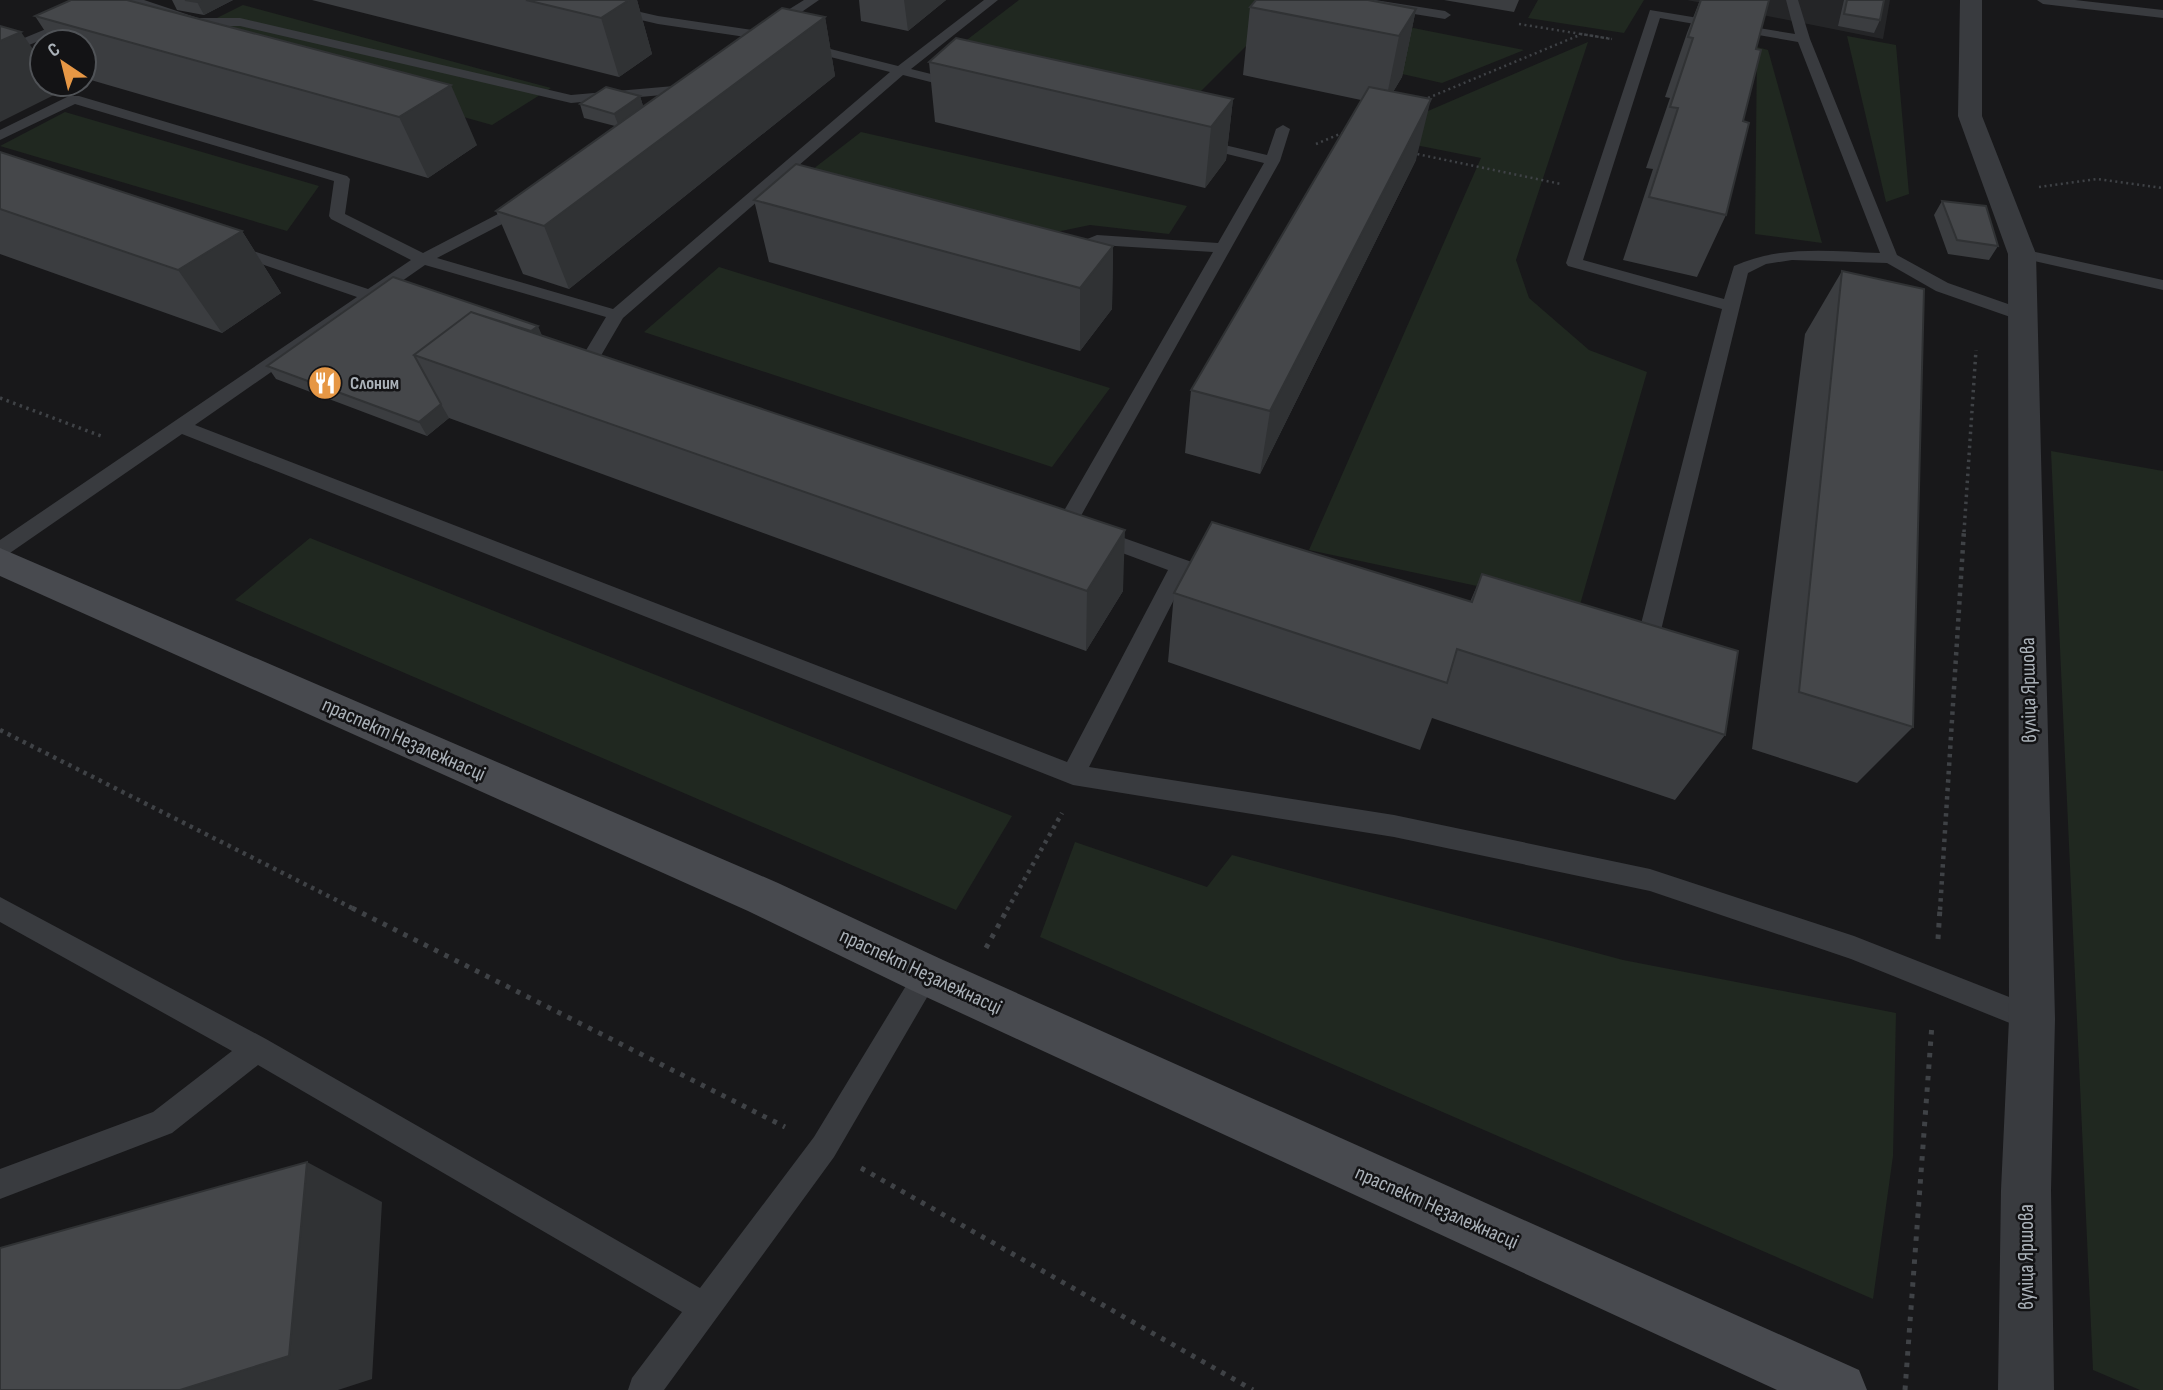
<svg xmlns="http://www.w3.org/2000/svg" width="2163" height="1390" viewBox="0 0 2163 1390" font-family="'Sofia Sans Condensed',sans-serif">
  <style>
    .built { fill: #242527 }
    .green { fill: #202820 }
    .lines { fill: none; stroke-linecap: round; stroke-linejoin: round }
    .path-far3 { stroke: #3f4246; stroke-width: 2.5; stroke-dasharray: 2 3.5; stroke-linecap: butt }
    .path-far2 { stroke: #3f4246; stroke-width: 3.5; stroke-dasharray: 2.5 4.5; stroke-linecap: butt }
    .path-far1 { stroke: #3f4246; stroke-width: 4.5; stroke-dasharray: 3.5 5; stroke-linecap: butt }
    .path { stroke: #3f4246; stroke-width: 5; stroke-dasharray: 4.5 7; stroke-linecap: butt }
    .service { fill: #393b3f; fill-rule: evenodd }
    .minor { fill: #393b3f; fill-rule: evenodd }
    .secondary { fill: #484a4f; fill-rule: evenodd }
    .wall { fill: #3b3d40 }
    .shaded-wall { fill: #303234 }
    .building { fill: #45474a; stroke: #303234; stroke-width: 2 }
    .labels { text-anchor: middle; stroke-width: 5; stroke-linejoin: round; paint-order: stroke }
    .far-poi-label { font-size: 18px; font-weight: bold; fill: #abb2b9; stroke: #131315; text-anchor: start }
    .street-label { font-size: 21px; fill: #abb2b9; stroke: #131315 }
  </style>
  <rect width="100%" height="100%" fill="#18181a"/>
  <path class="built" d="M1687 0H1890L1883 39Z"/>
  <path class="green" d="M1019 0H1314L1348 15 1524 50 1442 83 1252 40 1173 119 934 65Z
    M1538 0H1644L1624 33 1528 18Z
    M243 5 551 88 492 125 179 37Z
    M1847 36 1896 45 1909 194 1886 202Z
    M1588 42 1516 260 1529 298 1589 350 1647 372 1579 608 1309 550 1481 158 1370 136Z
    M1757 47 1768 50 1822 243 1755 234Z
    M65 112 319 186 287 231 0 146Z
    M861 132 1187 206 1169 234 1090 225 1037 236 804 176Z
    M719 267 1110 388 1052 467 644 332Z
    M2051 451 2163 471V1390H2140L2093 1370Z
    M310 538 1012 816 956 910 235 600Z
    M1075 842 1207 887 1232 855 1623 960 1896 1013 1893 1156 1873 1299 1040 937Z"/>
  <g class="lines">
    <path class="path-far3" d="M1519 24 1612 39
      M1423 100 1582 34 1611 39
      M1316 144 1347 131
      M1412 153 1561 184
      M2039 187 2097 179 2163 188"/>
    <path class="path-far2" d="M0 398 101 436
      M1964 532 1976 350"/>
    <path class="path-far1" d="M0 730 356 910
      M1007 910 1062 813
      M1940 910 1964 530"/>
    <path class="path" d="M352 908 785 1127
      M1938 939 1940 908
      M986 948 1008 908
      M861 1168 1253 1390
      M1905 1390 1932 1024"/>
    <path class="service" d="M126 0H144L198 18H240L571 95 697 84 704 88 697 92 571 103 240 26H197Z
      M566 0H588L658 16 759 31 898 66 984 0H998L911 69 963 82V88L958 89 903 75 623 318 599 359 613 364 616 368 613 372C603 375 585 370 579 362L606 317 425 265 195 425 1067 762 1168 570 1090 541 1087 536 1090 531 1097 529 1104 531 1223 573 1227 578 1223 583 1216 586 1186 576 1089 767 1394 815 1650 869 1854 936 2042 1010 2046 1019 2042 1028 2032 1032 1851 959 1650 891 1394 837 1073 785 182 434 7 555 0 557V540L357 297 226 252 224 249 226 246H238L368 289 411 260 331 219 329 216 334 181 75 104 0 140V130L69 96H79L347 176 350 179 345 214 423 253 521 202H533L535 205 533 208 437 258 613 309 890 72 759 39 658 24 568 3Z
      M804 0H819L777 29H767V23Z
      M1346 0H1375L1445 11 1451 15 1445 19 1352 4Z
      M1786 0H1798L1810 39 1897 255 1948 283 2028 311 2031 315 2028 319H2016L1936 291 1887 263 1792 260 1766 264 1748 273 1655 655 1652 661 1644 664 1636 661 1633 655 1722 309 1568 266 1566 263 1650 10 1795 34ZM1660 18 1798 42 1880 253C1829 251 1781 245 1734 266L1724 299 1583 260Z
      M2037 0H2075L2163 10V18L2043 4Z
      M75 17 81 21 80 24 0 57V48Z
      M1283 125 1290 129 1280 161 1073 530 1066 532 1043 525 1040 520 1043 515 1050 513 1061 516 1213 252 1099 245 1069 257 1061 252 1063 249 1097 235 1218 243 1264 163 1194 146 1192 143 1199 139 1267 155 1276 129Z
      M2022 249 2163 280V290L2016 257 2014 254 2016 251Z
      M0 897 266 1039 700 1288 814 1137 918 966 927 962 936 966 940 975 834 1157 664 1390H628L632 1378 682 1312 258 1065 172 1133 0 1199V1169L153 1112 232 1051 0 922Z"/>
    <path class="minor" d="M1960 0H1982V116L2036 254 2055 1019 2051 1190 2054 1390H1998L2001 1190 2009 1019 2008 254 1958 116Z"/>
    <path class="secondary" d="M0 548 778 883 943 960 1859 1370 1867 1390H1777L911 990 748 911 0 576Z"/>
  </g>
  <path class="wall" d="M127 0 477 145 428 178 84 78V42H52L35 16Z
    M172 0H233L204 15 177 10Z
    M312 0H637L652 54 619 77Z
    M859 0H946L908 31 861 21Z
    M1444 0H1519L1514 12Z
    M1700 0H1769L1756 49 1726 215 1697 277 1623 260 1653 169 1646 168 1670 98 1665 97 1687 33Z
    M1844 0H1884L1880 20 1874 33 1838 26Z
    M1250 7 1416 9 1402 77 1393 92 1416 160 1260 474 1185 453 1191 390 1361 100 1243 75Z
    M825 17 835 76 569 289 523 274 496 211 615 126 584 118 580 104 640 96 643 106Z
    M929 62 1233 99 1226 160 1205 188 935 122Z
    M0 152 242 231 281 293 222 333 0 254Z
    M754 200 1113 246 1112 309 1080 351 769 262Z
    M1942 201 1998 246 1989 260 1948 254 1934 215Z
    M1842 271 1913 727 1857 783 1752 749 1805 334Z
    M542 335 1123 591 1086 651 449 418 427 436 276 379 267 366Z
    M1482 574 1725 735 1675 800 1432 718 1420 750 1168 662 1174 593 1470 602Z"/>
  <path class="shaded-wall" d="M202 0H223L225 4 204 15 197 2Z
    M223 0H233L225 4Z
    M629 0H637L652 54 619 77 601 18Z
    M904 0H946L908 31Z
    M1416 9 1402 77 1385 105 1399 36Z
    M825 17 835 76 569 289 544 226Z
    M21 32 42 62V84H57L62 91 0 122V41Z
    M451 85 477 145 428 178 399 117Z
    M640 96 644 109 619 127 614 114Z
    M1233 99 1226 160 1205 188 1211 127Z
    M1431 99 1416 160 1260 474 1270 411Z
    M242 231 281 293 222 333 178 270Z
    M1113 246 1112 309 1080 351V288Z
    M538 326 544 340 476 376Z
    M441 404 449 418 427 436 419 422Z
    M1125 530 1123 591 1086 651 1087 591Z
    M307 1162 382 1202 372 1379 338 1390H180Z"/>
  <path class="building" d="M71 0H127L451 85 399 117 35 16Z
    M185 0H202L197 2Z
    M526 0H629L601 18Z
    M1256 0H1368L1416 9 1399 36 1250 7Z
    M1701 0H1769L1756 49 1761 50 1743 121 1749 123 1726 215 1649 197 1678 108 1670 107 1693 38 1688 37Z
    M1847 0H1884L1880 20 1844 14Z
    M782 8 825 17 544 226 496 211Z
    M0 26 21 32 0 41Z
    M956 38 1233 99 1211 127 929 62Z
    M606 87 640 96 614 114 580 104Z
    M1369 87 1431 99 1270 411 1191 390Z
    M0 152 242 231 178 270 0 209Z
    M796 164 1113 246 1080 288 754 200Z
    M1942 201 1986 206 1998 246 1957 240Z
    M1842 271 1924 289 1913 727 1799 692Z
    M393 277 538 326 531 331 471 312 414 355 441 404 419 422 267 366Z
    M471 312 1125 530 1087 591 414 355Z
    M1212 522 1472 602 1482 574 1738 651 1725 735 1457 649 1447 683 1174 593Z
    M307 1162 289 1356 180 1390H0V1248Z"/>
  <defs>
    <g id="restaurant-disc" transform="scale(1.75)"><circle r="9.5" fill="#e69745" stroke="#131315"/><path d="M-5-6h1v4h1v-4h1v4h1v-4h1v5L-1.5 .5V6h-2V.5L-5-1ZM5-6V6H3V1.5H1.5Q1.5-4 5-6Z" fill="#fff"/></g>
  </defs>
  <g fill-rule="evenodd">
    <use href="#restaurant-disc" x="325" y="383"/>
  </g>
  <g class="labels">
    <g class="far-poi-label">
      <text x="350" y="389">Слоним</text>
    </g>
    <g class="street-label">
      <text transform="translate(2028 690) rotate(-91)" y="7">вуліца Яршова</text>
      <text transform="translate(404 739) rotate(24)" y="7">праспект Незалежнасці</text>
      <text transform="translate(921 971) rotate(25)" y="7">праспект Незалежнасці</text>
      <text transform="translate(1437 1207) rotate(24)" y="7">праспект Незалежнасці</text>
      <text transform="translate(2026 1257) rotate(-90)" y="7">вуліца Яршова</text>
    </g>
  </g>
  <g transform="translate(63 63) rotate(325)"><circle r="33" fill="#131315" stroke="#505357" stroke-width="2"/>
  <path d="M0-5L12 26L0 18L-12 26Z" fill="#e69745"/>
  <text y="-10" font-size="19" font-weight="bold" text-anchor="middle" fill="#abb2b9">С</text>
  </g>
</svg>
